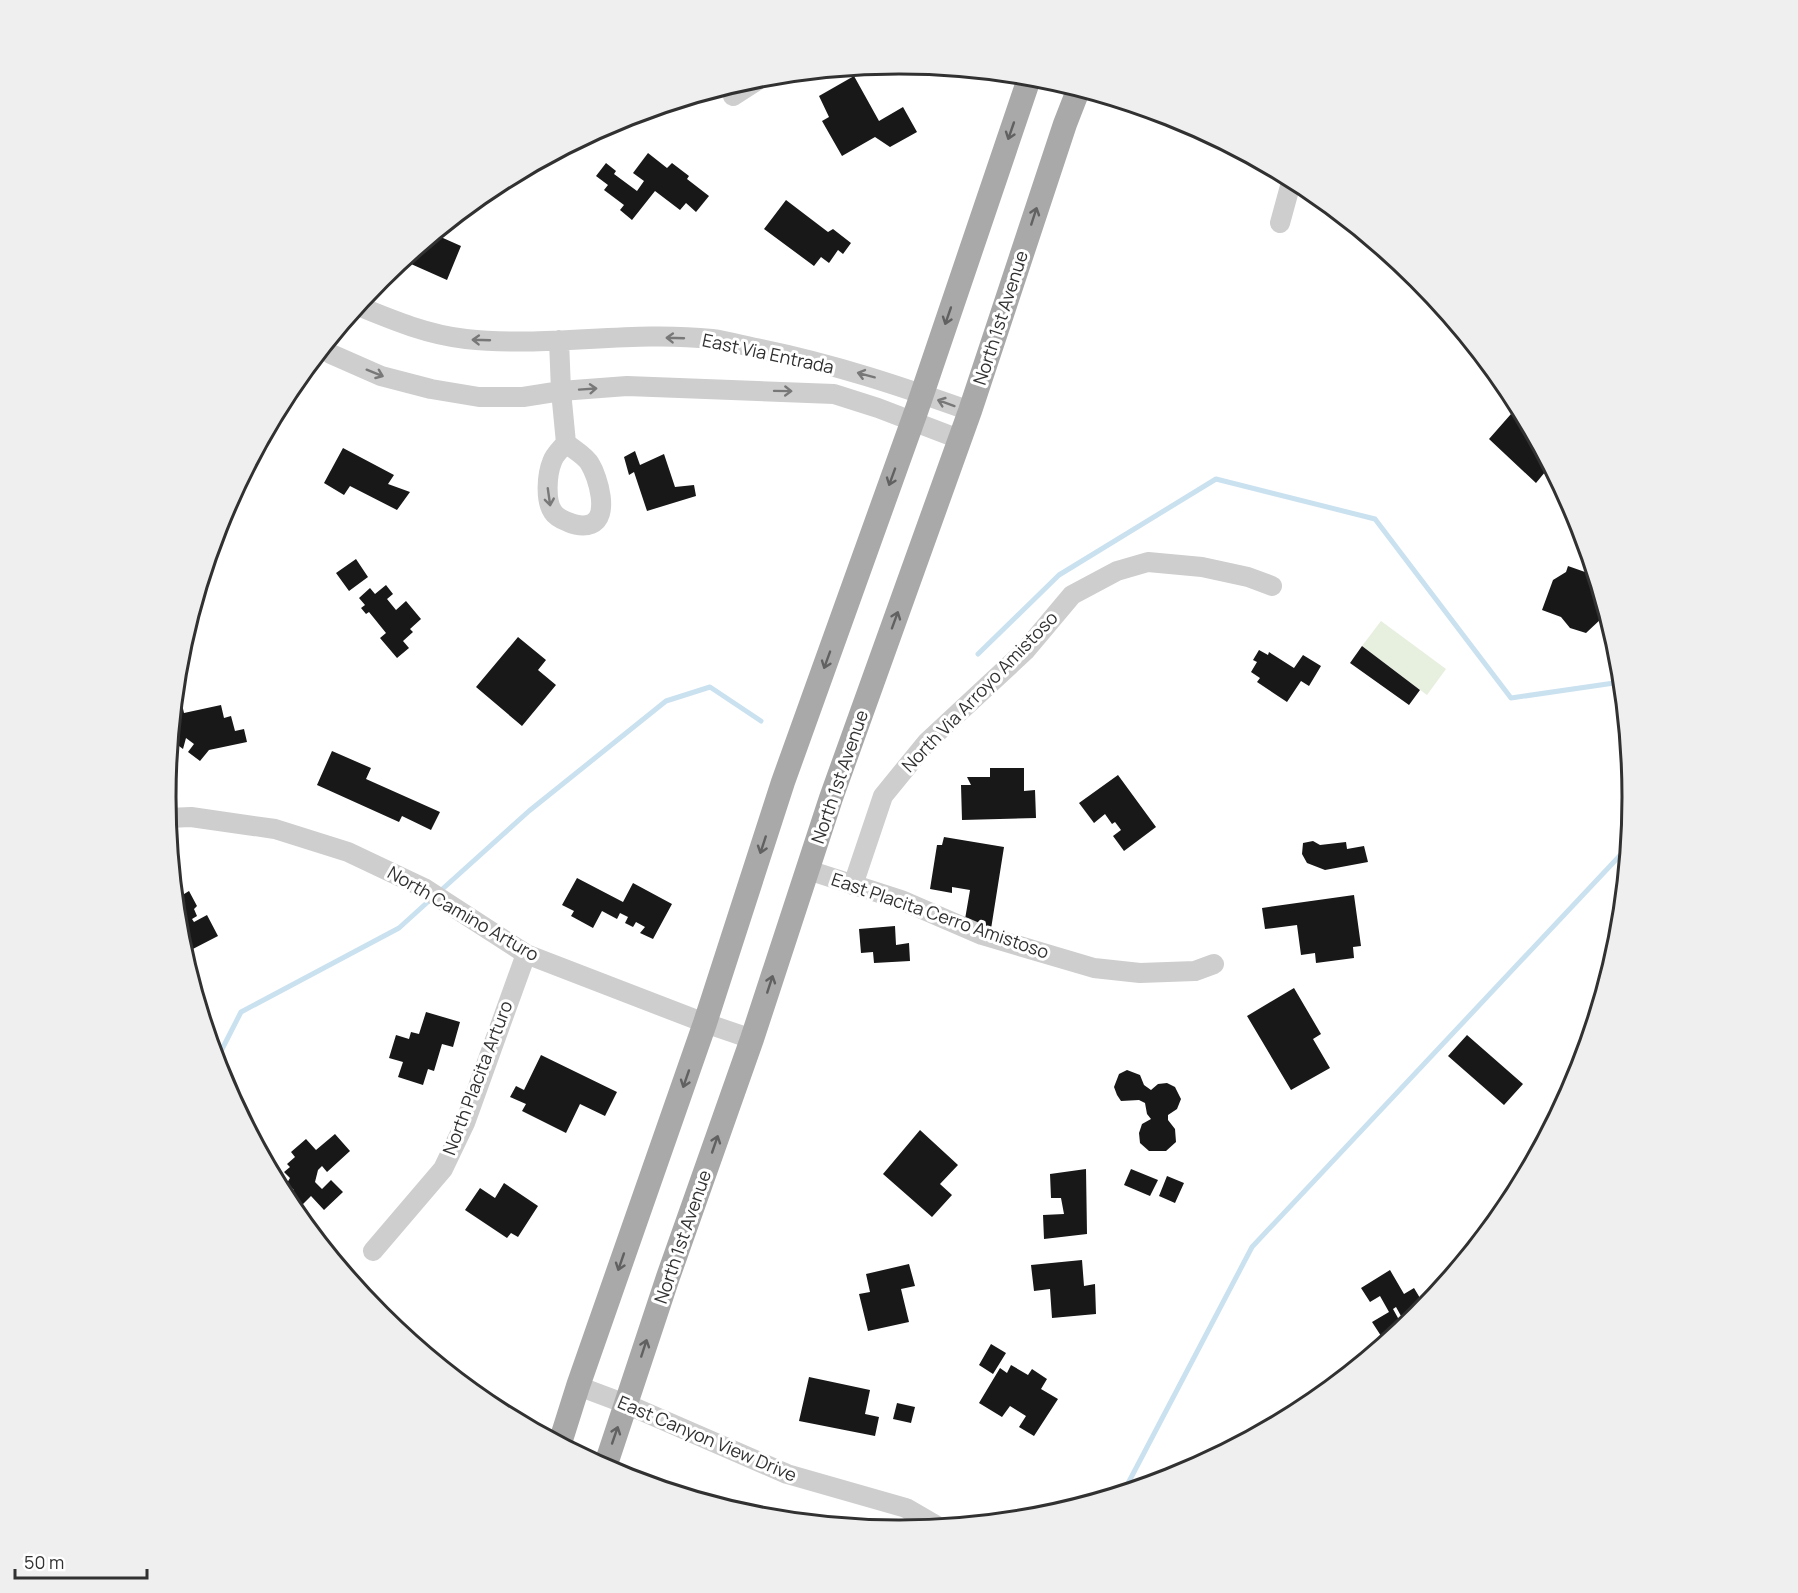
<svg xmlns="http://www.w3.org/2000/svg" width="1798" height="1593" viewBox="0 0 1798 1593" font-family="Manrope,sans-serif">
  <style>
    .green { fill: #e7efdf }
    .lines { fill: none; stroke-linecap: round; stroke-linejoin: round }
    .stream { stroke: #cae1f0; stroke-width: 5 }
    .building { fill: #181818 }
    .minor { stroke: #cecece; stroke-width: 20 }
    .major { stroke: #a9a9a9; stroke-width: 24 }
    .oneway { stroke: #616161 }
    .oneway2 { stroke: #787878 }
    .labels { text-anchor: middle; stroke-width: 6; stroke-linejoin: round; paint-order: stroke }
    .street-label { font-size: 18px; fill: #313131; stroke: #fff }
    .rim { fill: none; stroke: #313131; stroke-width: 3 }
  </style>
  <rect width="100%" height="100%" fill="#fff"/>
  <path class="green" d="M1381 621 1446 669 1427 695 1362 646Z"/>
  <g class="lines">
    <path class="stream" d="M978 654 1059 575 1216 479 1375 519 1511 698 1621 682
      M438 893 529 811 666 701 710 687 761 721
      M216 1061 241 1012 399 928 431 899
      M1124 1491 1252 1247 1627 848"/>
  </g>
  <path class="building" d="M854 76 879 121 903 107 917 132 890 147 875 137 842 156 822 121 829 117 819 96Z
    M648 153 667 168 672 163 689 176 687 179 709 196 696 212 686 203 680 210 655 191 632 220 620 210 624 205 604 190 608 185 596 176 606 163 616 171 614 174 637 191 644 181 633 173Z
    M786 200 828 232 833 229 851 243 843 254 838 250 829 263 821 257 814 266 764 229Z
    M434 234 461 246 447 280 402 260Z
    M1511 414 1521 425 1525 421 1527 424 1550 466 1536 483 1489 439Z
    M268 429 271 442 259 445Z
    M343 448 394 475 388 484 410 492 397 510 350 486 344 495 324 483Z
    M635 451 640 465 664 454 675 487 694 485 696 496 647 511 634 472 629 475 624 457Z
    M356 559 368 577 349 591 336 573Z
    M1568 566 1585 572 1600 591 1607 616 1602 618 1586 633 1570 628 1561 617 1542 610 1553 580 1566 572Z
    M386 585 393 594 387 599 396 610 406 601 421 619 410 629 413 632 403 641 409 648 397 658 380 638 386 633 369 612 366 614 361 608 365 605 359 598 370 588 375 594Z
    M518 637 546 660 538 670 556 685 522 726 476 687Z
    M1362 646 1420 690 1409 705 1350 663Z
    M1259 650 1268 655 1269 652 1294 668 1303 655 1321 666 1309 686 1301 681 1287 702 1257 682 1260 678 1251 672 1257 662 1253 660Z
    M181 700 184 713 221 705 224 718 231 716 235 731 244 729 247 742 209 750 200 761 188 752 194 744 186 738 183 749 175 743 177 739 172 735 175 701Z
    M332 751 371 768 366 779 440 812 431 830 402 816 399 822 317 785Z
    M990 768H1024V791L1035 790 1036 818 962 820 961 785H971L967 777H990Z
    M1118 775 1156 827 1124 851 1113 836 1121 830 1115 822 1112 824 1105 814 1094 823 1079 803Z
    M944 837 1004 847 991 929 964 925 970 890 952 887V893L930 889 937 845H942Z
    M1313 841 1320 845 1346 842 1347 849 1364 846 1368 862 1325 870 1307 863 1302 854 1303 843Z
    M577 878 623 902 633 883 672 904 653 939 640 933 645 927 636 922 633 927 625 923 628 917 620 913 617 919 602 911 593 928 571 916 574 911 562 905Z
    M189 891 197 906 194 909 197 916 192 919 194 922 207 915 218 936 187 952 179 938 176 899Z
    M1354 895 1361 946 1353 947 1354 958 1316 963 1315 953 1301 955 1297 925 1265 929 1262 908Z
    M895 926 896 945 909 943 910 961 874 963 873 952 861 953 859 929Z
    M1294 988 1321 1034 1313 1039 1330 1068 1291 1090 1247 1016Z
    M426 1012 460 1022 453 1047 442 1044 434 1071 428 1069 423 1085 398 1077 403 1062 389 1058 396 1035 409 1039 411 1032 419 1034Z
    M1467 1035 1523 1084 1504 1105 1448 1056Z
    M541 1055 617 1092 605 1116 580 1104 566 1133 522 1111 526 1104 510 1097 516 1086 524 1090Z
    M1127 1070 1140 1075 1144 1085 1151 1090 1158 1084 1167 1083 1175 1087 1181 1099 1177 1109 1168 1115V1120L1175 1129 1176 1142 1166 1151H1149L1140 1143 1139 1133 1142 1124 1151 1119 1147 1114 1145 1103 1139 1100 1121 1101 1117 1095 1114 1087 1119 1074Z
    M920 1130 958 1165 940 1184 952 1195 932 1217 883 1174Z
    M335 1134 350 1151 327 1172 322 1166 318 1170 315 1182 322 1189 331 1180 343 1192 324 1210 311 1196 298 1209 287 1197 294 1190 287 1183 290 1178 284 1172 290 1167 287 1164 295 1157 291 1152 306 1139 316 1150Z
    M1086 1169 1087 1234 1044 1239 1043 1215 1064 1214 1061 1198H1051L1050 1174Z
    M1131 1169 1158 1180 1150 1196 1124 1185Z
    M1167 1176 1184 1183 1175 1203 1159 1196Z
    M504 1183 538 1206 518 1237 511 1233 507 1238 465 1210 480 1188 495 1198Z
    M1469 1252 1465 1258 1461 1262 1460 1253Z
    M1082 1260 1084 1286 1095 1284 1096 1314 1052 1318 1050 1289 1034 1291 1031 1265Z
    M909 1264 915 1286 901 1289 909 1322 868 1331 859 1294 870 1292 866 1274Z
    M1458 1267 1445 1282 1440 1279 1448 1268Z
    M1390 1270 1404 1294 1414 1288 1423 1303 1401 1316 1396 1307 1393 1309 1403 1327 1383 1339 1372 1322 1389 1312 1380 1296 1370 1302 1361 1288Z
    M991 1344 1006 1353 993 1374 979 1365Z
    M1011 1365 1028 1375 1032 1369 1047 1379 1041 1389 1058 1399 1034 1436 1019 1427 1026 1416 1010 1406 1002 1417 979 1403 1000 1368 1007 1373Z
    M809 1377 870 1390 865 1414 879 1417 875 1436 799 1421Z
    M897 1403 915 1407 911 1423 893 1419Z"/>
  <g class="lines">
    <path class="minor" d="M733 96 764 76
      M1280 223 1292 179
      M358 306C392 320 428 335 466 339 548 348 630 330 712 339 728 341 745 346 761 349 834 364 900 386 970 411
      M559 340 561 391 566 443C561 449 554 455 552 462 547 474 545 501 553 512 556 517 563 520 568 522 575 525 584 527 591 524 610 517 598 477 590 464 586 456 573 449 566 443
      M323 348 331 354 381 376 431 389 479 397H523L561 391 627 386 834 394 878 408 959 439
      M168 818 191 817 275 829 348 852 424 888 526 954 705 1023 752 1039
      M808 870 901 900 982 935 1094 968 1140 973 1195 971 1214 964
      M853 885 883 796 927 742 1025 651 1072 595 1117 571 1148 562 1202 567 1248 577 1272 586
      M373 1251 443 1169 465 1123 526 954
      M578 1386 626 1404 787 1474 906 1508 937 1526"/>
    <path class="major" d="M560 1443 578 1386 705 1023 783 782 917 409 1030 76
      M605 1467 668 1277 752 1039 831 798 970 411 1065 124 1079 88"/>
  </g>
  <defs><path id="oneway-shaft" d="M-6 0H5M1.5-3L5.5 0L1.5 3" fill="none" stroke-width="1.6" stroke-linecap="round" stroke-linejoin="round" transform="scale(1.5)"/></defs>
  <g class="oneway">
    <use href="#oneway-shaft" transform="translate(1011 131) rotate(109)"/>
    <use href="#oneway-shaft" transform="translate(1034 216) rotate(-72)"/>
    <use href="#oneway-shaft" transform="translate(948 316) rotate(109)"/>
    <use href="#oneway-shaft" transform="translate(892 477) rotate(110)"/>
    <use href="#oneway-shaft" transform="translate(895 620) rotate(-70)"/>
    <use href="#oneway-shaft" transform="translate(827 660) rotate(110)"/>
    <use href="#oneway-shaft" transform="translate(763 845) rotate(108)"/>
    <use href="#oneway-shaft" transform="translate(770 984) rotate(-72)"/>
    <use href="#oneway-shaft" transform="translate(686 1079) rotate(109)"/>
    <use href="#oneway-shaft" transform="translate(715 1144) rotate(-71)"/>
    <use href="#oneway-shaft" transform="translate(621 1262) rotate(109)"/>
    <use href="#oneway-shaft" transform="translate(644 1348) rotate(-72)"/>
    <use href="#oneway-shaft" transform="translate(615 1435) rotate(-71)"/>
  </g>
  <g class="oneway2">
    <use href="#oneway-shaft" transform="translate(675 338) rotate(-178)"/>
    <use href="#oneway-shaft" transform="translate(481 340) rotate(-178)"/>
    <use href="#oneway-shaft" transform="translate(375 373) rotate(22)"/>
    <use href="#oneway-shaft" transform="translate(866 375) rotate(-165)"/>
    <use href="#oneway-shaft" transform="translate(588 389) rotate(-4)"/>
    <use href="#oneway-shaft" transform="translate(783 391) rotate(1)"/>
    <use href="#oneway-shaft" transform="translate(946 403) rotate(-160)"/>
    <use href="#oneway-shaft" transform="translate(549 497) rotate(82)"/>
  </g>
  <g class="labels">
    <g class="street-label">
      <text transform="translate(1001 318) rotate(-72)" y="6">North 1st Avenue</text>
      <text transform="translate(768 354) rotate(12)" y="6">East Via Entrada</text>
      <text transform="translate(980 692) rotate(-46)" y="6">North Via Arroyo Amistoso</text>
      <text transform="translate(840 777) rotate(-71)" y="6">North 1st Avenue</text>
      <text transform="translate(463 914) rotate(30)" y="6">North Camino Arturo</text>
      <text transform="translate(940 916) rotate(19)" y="6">East Placita Cerro Amistoso</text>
      <text transform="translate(478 1078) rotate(-69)" y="6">North Placita Arturo</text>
      <text transform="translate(683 1237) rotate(-71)" y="6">North 1st Avenue</text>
      <text transform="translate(707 1439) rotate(23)" y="6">East Canyon View Drive</text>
    </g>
  </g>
  <path d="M0 0H1798V1593H0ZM176 797a723 723 0 1 1 1446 0a723 723 0 1 1-1446 0Z" fill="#efefef" fill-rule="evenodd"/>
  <path class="rim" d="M176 797a723 723 0 1 1 1446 0a723 723 0 1 1-1446 0Z"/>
  <path d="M15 1569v9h132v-9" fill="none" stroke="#313131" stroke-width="3"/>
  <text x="24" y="1569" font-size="18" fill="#313131" stroke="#ffffff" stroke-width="4.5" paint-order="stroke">50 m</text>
</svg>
